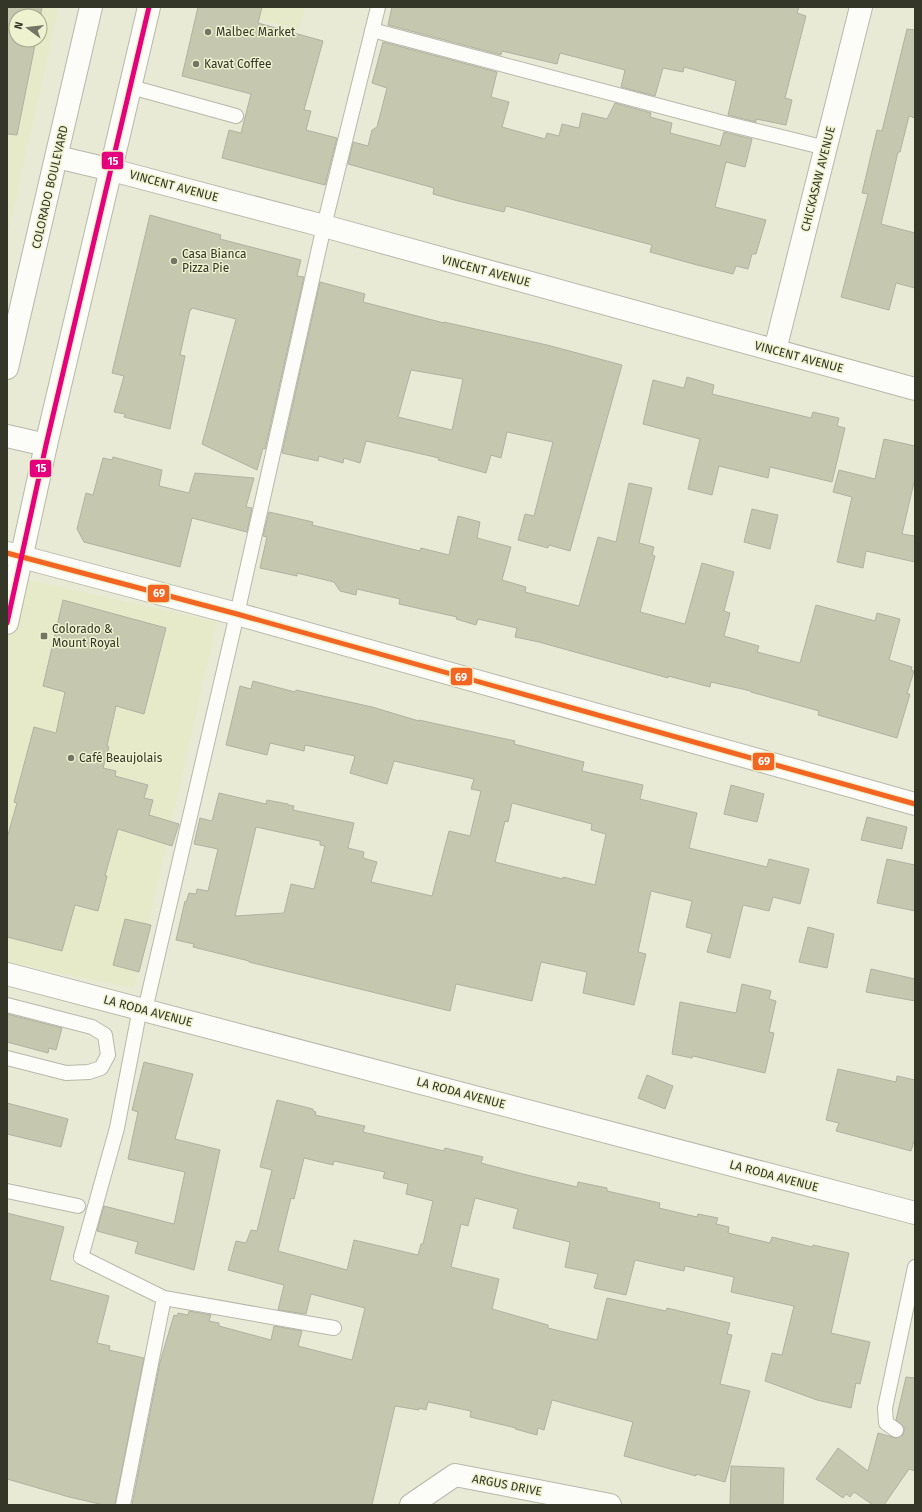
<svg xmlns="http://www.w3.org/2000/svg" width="922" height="1512" viewBox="0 0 922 1512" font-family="'Fira Sans',sans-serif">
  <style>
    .built { fill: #e7eac9; fill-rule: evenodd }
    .building { fill: #c5c7af; stroke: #b0b1a2; fill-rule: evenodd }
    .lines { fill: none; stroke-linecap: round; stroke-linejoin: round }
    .lane-casing { stroke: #b7b8a9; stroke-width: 16 }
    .street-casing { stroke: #b7b8a9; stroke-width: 24 }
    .primary-casing { stroke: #b7b8a9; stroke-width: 24 }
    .lane { stroke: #fcfcf9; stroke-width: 14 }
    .street { stroke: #fcfcf9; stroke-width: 22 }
    .primary { stroke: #fcfcf9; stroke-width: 22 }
    .bus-1-casing { stroke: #eff2ce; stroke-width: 8 }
    .bus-2-casing { stroke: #eff2ce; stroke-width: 8 }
    .bus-1 { stroke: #f26522; stroke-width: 5 }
    .bus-2 { stroke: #e5007d; stroke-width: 5 }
    .poi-dot { fill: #737565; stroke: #eff2ce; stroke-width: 1.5 }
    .labels { text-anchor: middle; stroke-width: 3; stroke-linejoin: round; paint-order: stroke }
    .poi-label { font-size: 12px; fill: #343628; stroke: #eff2ce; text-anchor: start }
    .street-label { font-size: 12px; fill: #343628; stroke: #eff2ce }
    .line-badge { stroke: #eff2ce; stroke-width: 1.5 }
    .badge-label { font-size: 11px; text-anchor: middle; font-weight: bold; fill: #fff }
  </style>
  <rect width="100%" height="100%" fill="#e8ead6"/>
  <path class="built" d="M7 7H59L7 238ZM16 16H40V40H16Z
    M212 7H305L299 29Z
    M7 575 217 622 134 988 7 962Z"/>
  <path class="building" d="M7 7H42L40 19V16H16V40H36L17 135 7 134Z
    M198 7H262L258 23 323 41 304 110 311 111 306 130 337 138 325 185 222 158 229 130 241 133 251 94 182 76Z
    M392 7H799L797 13 806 16 785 98 792 100 786 125 756 119V122L728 115 736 81 684 67 683 72 663 68 655 96 621 87 625 70 560 53 557 64 502 51 501 55 388 25Z
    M907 29 915 30V118L909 116 900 152H898L881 224 915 233V288L896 283 889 310 841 297 868 194 862 193 877 130 882 131Z
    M383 42 497 72 491 97 509 102 502 127 545 139 547 133 559 136 562 124 579 128 582 113 607 119 615 103 651 113 650 117 672 123 670 133 720 146 724 132 752 139 745 167 726 162 715 207 766 220 756 254H752L748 269 736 266 733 274 697 265 650 252 652 245 506 206 504 212 458 201 433 194 434 188 348 164 353 142 368 146 372 130 377 127 387 88 372 83Z
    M150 215 221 235 220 239 301 260 297 276 304 277 265 449 263 448 257 470 202 444 236 319 192 308 191 310H190L180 355 185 356 170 429 124 417 125 414 114 412 124 376 112 373Z
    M320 282 365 294 363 302 444 323V322L547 345 622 365 570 551 549 545 548 548 518 540 525 514 534 516 553 442 507 432 501 458 491 455 486 473 438 460 439 458 366 441 360 463 344 458 343 463 319 456 318 461 282 453ZM411 370 463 379 452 430 398 417Z
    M687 377 714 385 712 394 811 418 813 412 839 418 837 426 845 428 832 482 770 467 768 478 719 466 712 495 688 489 700 439 643 424 653 380 684 388Z
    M884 439 915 446V478L902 534 915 536V562L866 551 863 568 837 562 852 497 833 492 839 470 875 479Z
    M113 457 162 470 159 486 189 493 195 473 254 478 246 507 252 508 247 532 192 518 180 567 84 542 77 529 86 493 93 495 103 458 112 460Z
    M629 483 652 488 639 543 654 547 652 555 655 556 640 612 685 624 702 563 734 572 724 611 730 613 724 636 759 646 757 652 800 663 816 605 875 621 877 613 900 619 889 660 912 667 911 670 914 671 907 694H910L897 738 818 715 819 711 751 692V691L711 682 710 687 668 676V678L539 642 515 637 517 628 478 619 476 625 456 619 457 617 399 604 400 599 357 589 356 595 340 591 334 582 297 573V576L260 568 267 537 263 536 269 512 313 522 312 525 420 551 421 548 449 555 458 516 480 522 477 538 511 547 502 580 526 587 525 592 579 606 598 537 616 542Z
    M752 509 778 515 770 549 744 542Z
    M63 600 166 628 144 714 116 706 107 746 109 747 103 768 116 771 115 776 148 785 144 798 153 800 149 815 179 824 172 846 118 829 105 876H107L98 911 75 905 62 951 7 937V838L17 803 14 802 34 727 56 733 65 692 43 686Z
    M253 681 295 692 296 690 372 707 419 721V720L515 741 514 744 584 762 582 771 643 785 640 799 697 813 689 848 767 867 769 859 809 869 800 904 773 897 769 911 743 905 730 958 707 952 712 934 686 927 692 901 651 891 638 952 646 954 634 1005 583 993 587 972 541 962 532 1001 456 984 450 1011 249 962V961L193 947 194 944 176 940 185 901 186 902 189 893 196 894 197 889 208 891 218 849 194 844 200 818 212 821 219 793 266 804 267 800 288 804V805L294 806 293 810 354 823 348 848 364 852 363 858 377 862 371 882 432 896 449 831 470 836 481 791 471 789 474 779 394 761 387 784 350 773 355 756 305 745 304 751 270 743 267 755 226 745 240 686 251 689ZM512 803 592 824 591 830 606 834 595 885 563 877V879L495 862 505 821 508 822ZM256 827 320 841V845L325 846 314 889 291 884 284 913 235 916Z
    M731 785 764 794 757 822 724 814Z
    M867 817 907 827 902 849 861 840Z
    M887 859 915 865V911L877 903Z
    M125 919 151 925 139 972 113 965Z
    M808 927 834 934 827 968 799 962Z
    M871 969 915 979V1001L866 992Z
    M742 984 771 991 769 999 776 1001 769 1032 774 1033 765 1073 693 1056 692 1058 672 1054 680 1002 736 1013Z
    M7 1014 62 1028 56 1050 49 1048 48 1053 7 1042Z
    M144 1062 193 1074 175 1139 220 1150 194 1270 135 1253 138 1242 97 1231 104 1206 174 1224 185 1172 128 1159 138 1112 132 1110Z
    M838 1069 896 1082 897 1076 915 1080V1138L911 1151 836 1131 839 1123 826 1120Z
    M647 1075 673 1086 665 1109 638 1098Z
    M277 1100 313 1109V1111L316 1112 315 1115 365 1126 363 1132 444 1151 445 1148 483 1157 481 1163 523 1174 577 1187 578 1182 607 1188V1191L660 1203 659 1208 697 1217 698 1214 718 1218 716 1224 729 1227 728 1233 770 1243 772 1237 812 1247 813 1245 849 1253 831 1333 870 1342 860 1384 856 1383 851 1408 817 1400 765 1381 772 1353 782 1355 794 1306 731 1292 734 1277 685 1266 684 1271 635 1260 626 1295 594 1288 598 1274 565 1267 570 1242 513 1228 518 1209 475 1198 468 1226 461 1224 451 1267 499 1279 492 1309 548 1325V1328L597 1340 607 1298 666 1311 667 1308 730 1323 727 1334 732 1335 720 1384 750 1391 725 1482 696 1474V1476L624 1456 633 1422 552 1400 544 1430 538 1428 537 1435 515 1429 516 1428 470 1417 471 1411 428 1402 426 1410 419 1408V1410L395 1406 372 1505H132L160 1362 174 1315 177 1316 178 1313 188 1315 189 1311 211 1315 209 1321 219 1323V1326L271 1340 274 1326 302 1331 298 1346 352 1360 365 1308 311 1294 306 1314 278 1310 284 1285 228 1270 236 1241 246 1243 251 1230 257 1231 272 1170 260 1167ZM304 1158 333 1165 334 1161 385 1172 383 1178 408 1184 406 1194 433 1201 423 1244H421L418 1255 354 1240 347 1270 278 1251 291 1198 294 1199Z
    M7 1103 68 1119 61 1147 7 1134Z
    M7 1213 64 1227 50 1280 109 1296 97 1343 110 1346 109 1350 144 1358 115 1505H104L69 1497 7 1479Z
    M906 1377 915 1378V1471L909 1469 884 1505H873L854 1492 850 1497 846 1494 843 1498 816 1479 838 1448 868 1471 878 1433 896 1438 903 1435 904 1431V1427L896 1420Z
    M731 1466 784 1468 783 1505H730Z"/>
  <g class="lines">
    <g class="lane-casing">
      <path id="lane" d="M372 30 724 123 826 148
        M131 87 236 116
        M7 1005 92 1027 105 1035 108 1055 101 1068 89 1072 66 1073 7 1058
        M140 1008 117 1128 81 1257 164 1298 334 1328
        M145 1010 237 614 324 226 378 7
        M7 1191 78 1206
        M896 1430 886 1423 885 1408 915 1267
        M123 1505 164 1298"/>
    </g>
    <g class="street-casing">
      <path id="street" d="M57 157 112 170 324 226 915 389
        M775 350 861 7
        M7 436 46 445
        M7 553 237 614 915 804
        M7 974 915 1213
        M411 1505 455 1475 610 1505"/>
    </g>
    <g class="primary-casing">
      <path id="primary" d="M7 368 91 7
        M7 623 46 445 149 7"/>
    </g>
    <use href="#lane" class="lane"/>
    <use href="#street" class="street"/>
    <use href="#primary" class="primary"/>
    <g class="bus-1-casing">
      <path id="bus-1" d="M7 553 237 614 915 804"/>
    </g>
    <g class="bus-2-casing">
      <path id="bus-2" d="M7 623 46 445 149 7"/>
    </g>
    <use href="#bus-1" class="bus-1"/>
    <use href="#bus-2" class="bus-2"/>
  </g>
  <g class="poi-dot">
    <circle cx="208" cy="32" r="4"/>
    <circle cx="196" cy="64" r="4"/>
    <circle cx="174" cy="261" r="4"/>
    <rect x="40" y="632" width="8" height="8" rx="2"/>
    <circle cx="71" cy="758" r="4"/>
  </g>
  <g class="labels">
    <g class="poi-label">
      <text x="216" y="36">Malbec Market</text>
      <text x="204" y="68">Kavat Coffee</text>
      <text x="182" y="258">Casa Bianca<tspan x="182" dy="14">Pizza Pie</tspan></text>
      <text x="52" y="633">Colorado &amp;<tspan x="52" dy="14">Mount Royal</tspan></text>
      <text x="79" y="762">Café Beaujolais</text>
    </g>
    <g class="street-label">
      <text transform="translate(818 179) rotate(-76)" y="4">CHICKASAW AVENUE</text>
      <text transform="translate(174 186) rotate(15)" y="4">VINCENT AVENUE</text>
      <text transform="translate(50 187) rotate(-77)" y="4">COLORADO BOULEVARD</text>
      <text transform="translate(486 271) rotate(15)" y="4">VINCENT AVENUE</text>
      <text transform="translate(799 357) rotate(15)" y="4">VINCENT AVENUE</text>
      <text transform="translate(148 1011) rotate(15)" y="4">LA RODA AVENUE</text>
      <text transform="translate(461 1093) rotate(15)" y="4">LA RODA AVENUE</text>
      <text transform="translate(774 1176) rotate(15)" y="4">LA RODA AVENUE</text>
      <text transform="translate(507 1485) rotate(11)" y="4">ARGUS DRIVE</text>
    </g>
  </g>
  <g class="line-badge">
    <rect x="101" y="151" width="23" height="19" rx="4" fill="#e5007d"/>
    <rect x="29" y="459" width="23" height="19" rx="4" fill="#e5007d"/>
    <rect x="147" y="584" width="23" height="19" rx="4" fill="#f26522"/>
    <rect x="450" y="667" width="23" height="19" rx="4" fill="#f26522"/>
    <rect x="752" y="752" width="23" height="19" rx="4" fill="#f26522"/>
  </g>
  <g class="badge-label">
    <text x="113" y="165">15</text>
    <text x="41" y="472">15</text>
    <text x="159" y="597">69</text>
    <text x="461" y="681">69</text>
    <text x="764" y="765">69</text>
  </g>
  <rect width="922" height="1512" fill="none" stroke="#343628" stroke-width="16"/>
  <g transform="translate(28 28) rotate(285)"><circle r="19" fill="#eff2ce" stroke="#a4a78c"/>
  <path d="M0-3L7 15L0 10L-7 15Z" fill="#737565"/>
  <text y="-6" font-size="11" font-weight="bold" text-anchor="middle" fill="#343628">N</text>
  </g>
</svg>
